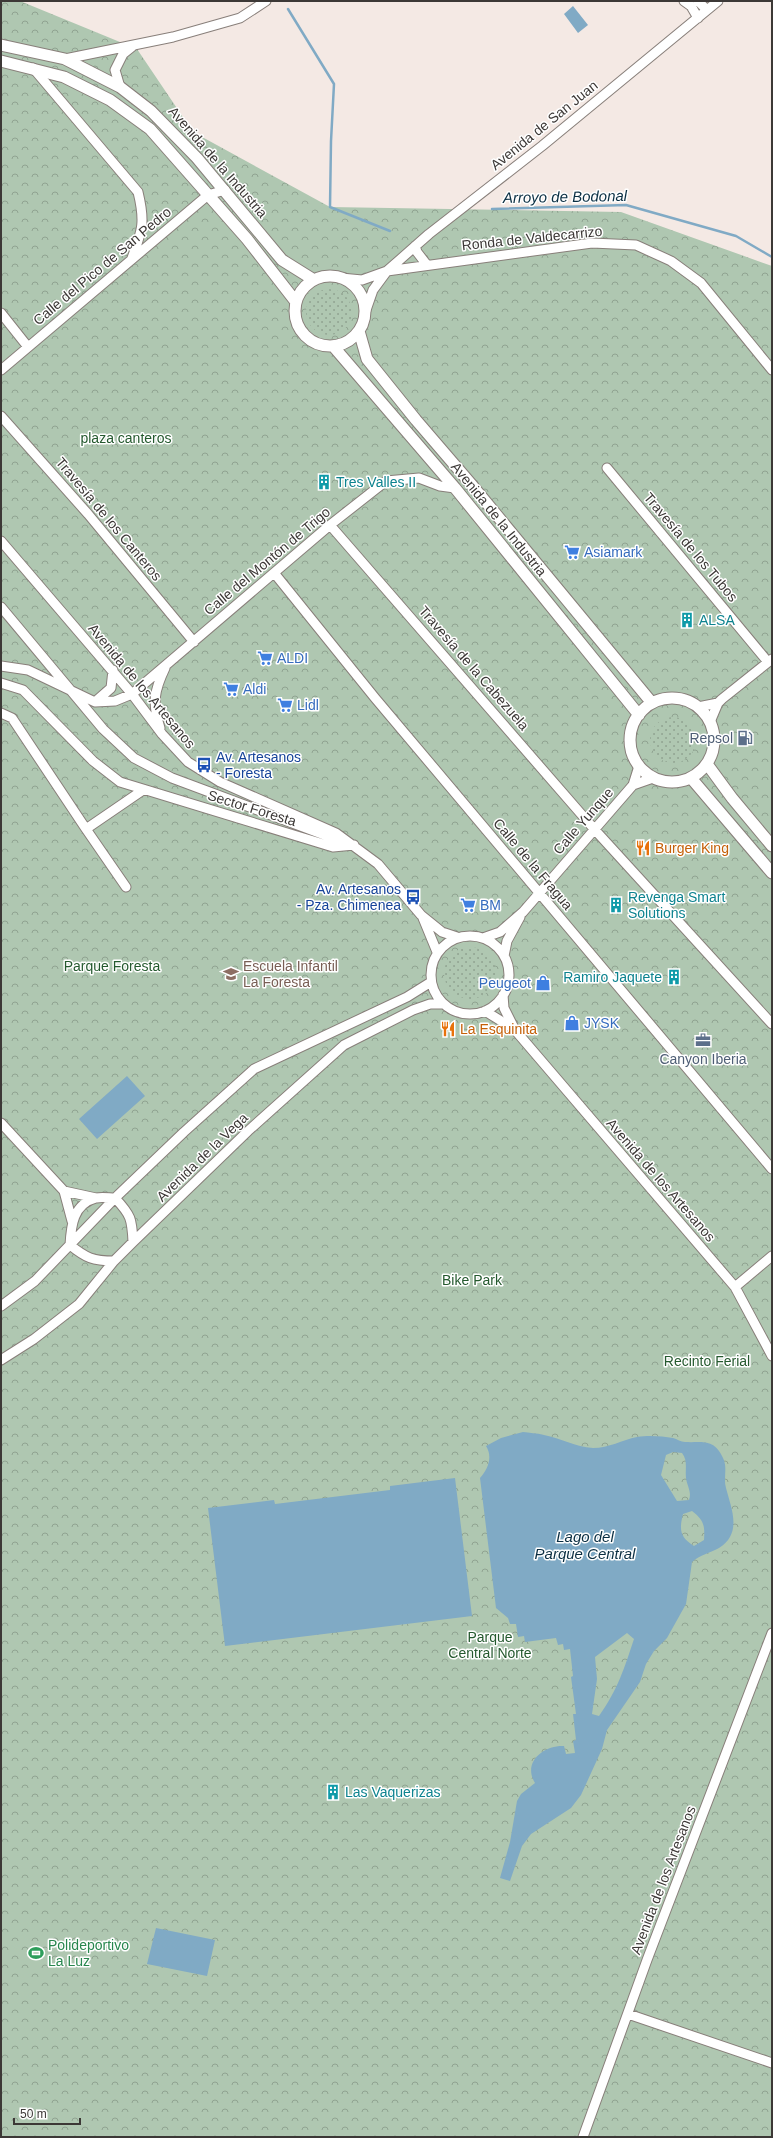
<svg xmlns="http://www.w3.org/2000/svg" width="773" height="2138" viewBox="0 0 773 2138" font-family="Arial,sans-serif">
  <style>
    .park { fill: url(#park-crowns) }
    .garden { fill: url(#garden-dots) }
    .water { fill: #80aac5; fill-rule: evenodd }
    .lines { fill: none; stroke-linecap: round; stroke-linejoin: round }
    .stream { stroke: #80aac5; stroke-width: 2.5 }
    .minor-casing { stroke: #887f7a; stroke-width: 11 }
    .tertiary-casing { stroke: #887f7a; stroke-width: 13 }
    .minor { stroke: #fff; stroke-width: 9 }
    .tertiary { stroke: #fff; stroke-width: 11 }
    .labels { text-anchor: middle; stroke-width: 3; stroke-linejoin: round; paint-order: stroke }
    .street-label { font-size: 14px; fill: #3c3836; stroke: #fff }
    .park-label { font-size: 14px; fill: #24592e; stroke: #fff }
    .culture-label { font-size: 14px; fill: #0d838f; stroke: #fff; text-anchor: start }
    .shop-label { font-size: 14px; fill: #366cbe; stroke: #fff; text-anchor: start }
    .service-label { font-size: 14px; fill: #4e5e75; stroke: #fff; text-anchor: end }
    .transit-label { font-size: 14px; fill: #164399; stroke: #fff; text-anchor: start }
    .food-label { font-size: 14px; fill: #c56008; stroke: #fff; text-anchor: start }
    .education-label { font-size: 14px; fill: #785e54; stroke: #fff; text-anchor: start }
    .leisure-label { font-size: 14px; fill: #27864d; stroke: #fff; text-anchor: start }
    .water-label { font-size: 15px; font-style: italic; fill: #0a2e42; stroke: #fff }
  </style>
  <defs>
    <pattern id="park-crowns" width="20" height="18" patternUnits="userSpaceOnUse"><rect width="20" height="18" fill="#afc7b1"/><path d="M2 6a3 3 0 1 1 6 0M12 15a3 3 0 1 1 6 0" fill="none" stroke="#90a391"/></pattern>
    <pattern id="garden-dots" width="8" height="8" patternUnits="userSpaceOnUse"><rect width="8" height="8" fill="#afc7b1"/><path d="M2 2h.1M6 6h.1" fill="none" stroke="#90a391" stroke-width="1.8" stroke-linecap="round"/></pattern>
  </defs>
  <rect width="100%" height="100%" fill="#f4e9e4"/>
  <path class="park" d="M1 1H20L137 49 193 132 330 207 621 212 772 266V2137H1Z"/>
  <path class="garden" d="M306 312a23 23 0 1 1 46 0a23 23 0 1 1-46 0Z
    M650 740a23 23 0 1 1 46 0a23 23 0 1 1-46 0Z
    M444 973a26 26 0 1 1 52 0a26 26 0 1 1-52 0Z"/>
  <path class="water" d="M573 6 588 25 578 33 564 14Z
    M127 1076 145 1096 97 1139 79 1119Z
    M523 1432C529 1433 537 1433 544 1435 561 1438 575 1447 593 1448 609 1448 622 1440 637 1437 648 1435 662 1436 673 1438 677 1439 681 1442 685 1442 702 1443 714 1438 723 1458 728 1468 723 1478 726 1488 731 1508 743 1533 719 1548 710 1553 700 1555 692 1562L686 1604 667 1638 654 1651 646 1664 640 1682 607 1730 602 1749 581 1795 571 1808 531 1834 522 1846 510 1881 500 1878 510 1842 517 1801 521 1794 535 1783C522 1762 544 1745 564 1746L566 1754 575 1753 573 1741 576 1740 573 1714H576L571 1677 573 1676 570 1649 564 1650 563 1644 558 1645 556 1638 525 1642 524 1636 518 1637 516 1624H510L508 1618 496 1608 480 1478C488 1469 493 1457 486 1446L501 1438ZM673 1452 682 1453C688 1461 685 1468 686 1478 687 1486 692 1492 689 1500L677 1501 661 1475 666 1455ZM692 1511C704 1520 705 1526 704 1540L694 1546C680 1537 679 1530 683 1514ZM627 1633 634 1639C624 1669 618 1689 599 1716L592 1714 597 1679 595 1657Z
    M455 1478 472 1616 225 1646 208 1508 274 1500 275 1504 390 1490V1486Z
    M156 1928 215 1940 207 1976 147 1964Z"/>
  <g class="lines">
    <path class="stream" d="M288 9 334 84 331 141 330 207 390 231
      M492 209 626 205 736 236 772 257"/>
    <g class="minor-casing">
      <path id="minor" d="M684 1 691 6 698 18
        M698 1 707 10
        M65 59 173 37 240 18 266 1
        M33 68 138 192C145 221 143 229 132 258
        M120 87 115 70 123 54 133 46
        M415 246 417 252 427 265
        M341 278 362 280 387 271 592 243 636 245 671 261 701 283 772 370
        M1 313 28 347
        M365 313 373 290 387 271 429 234 542 146 718 1
        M1 370 208 195 225 190
        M1 416 88 514 194 642
        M607 468 768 662
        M330 525 595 830 772 1024
        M1 541 132 694 162 734 188 762 220 782 336 833 378 864 421 915 442 932 457 937
        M275 574 375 698 772 1169
        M1 607 103 729 134 758 172 778 338 840
        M1 666 28 670 95 702 115 701 132 694 330 525 386 481 419 478 440 486 455 488
        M1 683 23 690 93 761 120 782 333 847 354 845
        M95 702 111 688 113 670
        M698 707 718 703
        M1 713 12 718 86 829 143 790
        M710 722 718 703 722 699 772 659
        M160 728C152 703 154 691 165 668
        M633 785 639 766
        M86 829 126 887
        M423 918 437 952
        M431 975a39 39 0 1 1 78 0a39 39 0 1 1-78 0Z
        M483 938 500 932 523 912 633 785 653 778
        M504 956 507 941 520 917
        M503 995 504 1008 515 1030 735 1287 772 1356
        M485 1011 514 1029
        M1 1123 64 1191 72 1221
        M64 1191 96 1198
        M114 1261C93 1261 86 1258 70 1245 71 1226 73 1204 96 1198 101 1197 110 1198 115 1198 131 1215 132 1219 133 1242
        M735 1287 772 1256
        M1 1306 35 1281 115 1198 184 1132 254 1069 407 997 431 982
        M1 1360 34 1339 79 1304 114 1261 133 1242 248 1131 344 1045 413 1010 430 1004H443
        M628 2014 772 2063
        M583 2137 647 1960 772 1633"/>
    </g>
    <g class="tertiary-casing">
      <path id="tertiary" d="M1 45 65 59 120 87 151 111 197 158 282 260 314 280
        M1 61 64 77 110 100 150 129 247 239 296 302
        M295 311a35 35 0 1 1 70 0a35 35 0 1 1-70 0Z
        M359 331 367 359 416 420 471 484 652 703
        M333 346 455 488 639 715
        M630 740a42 42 0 1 1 84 0a42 42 0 1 1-84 0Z
        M707 764 732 798 772 846
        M691 778 772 873"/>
    </g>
    <use href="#minor" class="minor"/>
    <use href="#tertiary" class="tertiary"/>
  </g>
  <defs>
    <g id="building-bare" transform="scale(1.2)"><path d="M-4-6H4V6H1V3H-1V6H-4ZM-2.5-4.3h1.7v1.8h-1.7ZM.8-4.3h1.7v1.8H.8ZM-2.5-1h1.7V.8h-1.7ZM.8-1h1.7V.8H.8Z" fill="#0f9aa8" stroke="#fff" stroke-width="2.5" paint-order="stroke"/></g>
    <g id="supermarket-bare" transform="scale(1.2)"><path d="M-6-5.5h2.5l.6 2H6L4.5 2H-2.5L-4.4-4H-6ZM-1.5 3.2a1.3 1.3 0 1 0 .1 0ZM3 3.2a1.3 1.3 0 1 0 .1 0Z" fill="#3f7fe0" stroke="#fff" stroke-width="2.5" paint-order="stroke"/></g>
    <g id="fuel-bare" transform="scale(1.2)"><path d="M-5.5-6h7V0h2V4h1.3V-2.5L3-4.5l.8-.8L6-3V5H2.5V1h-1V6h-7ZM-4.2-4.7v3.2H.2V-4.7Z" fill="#5c6f8a" stroke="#fff" stroke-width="2.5" paint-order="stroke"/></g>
    <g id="bus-bare" transform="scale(1.2)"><path d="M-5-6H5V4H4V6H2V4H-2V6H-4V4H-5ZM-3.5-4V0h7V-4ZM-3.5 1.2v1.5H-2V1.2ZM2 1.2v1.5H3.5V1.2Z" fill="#1a4fb4" stroke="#fff" stroke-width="2.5" paint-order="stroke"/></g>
    <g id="restaurant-bare" transform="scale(1.2)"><path d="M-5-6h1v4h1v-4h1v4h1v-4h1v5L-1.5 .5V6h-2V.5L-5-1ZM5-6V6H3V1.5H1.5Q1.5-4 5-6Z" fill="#e8710a" stroke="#fff" stroke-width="2.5" paint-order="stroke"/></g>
    <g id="school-bare" transform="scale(1.2)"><path d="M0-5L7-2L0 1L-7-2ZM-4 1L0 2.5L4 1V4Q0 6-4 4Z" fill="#8d6e63" stroke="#fff" stroke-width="2.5" paint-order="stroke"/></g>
    <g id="shop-bare" transform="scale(1.2)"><path d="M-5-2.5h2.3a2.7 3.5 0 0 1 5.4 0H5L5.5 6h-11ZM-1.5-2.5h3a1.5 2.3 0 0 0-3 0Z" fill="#3f7fe0" stroke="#fff" stroke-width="2.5" paint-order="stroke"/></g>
    <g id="office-bare" transform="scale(1.2)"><path d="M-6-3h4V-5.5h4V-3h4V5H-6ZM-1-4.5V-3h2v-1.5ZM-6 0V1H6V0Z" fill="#5c6f8a" stroke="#fff" stroke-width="2.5" paint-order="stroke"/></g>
    <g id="stadium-bare" transform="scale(1.2)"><path d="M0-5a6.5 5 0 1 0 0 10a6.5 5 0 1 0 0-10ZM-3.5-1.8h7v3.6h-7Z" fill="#2e9e5b" stroke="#fff" stroke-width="2.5" paint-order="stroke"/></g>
  </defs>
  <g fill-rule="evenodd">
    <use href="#building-bare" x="324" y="482"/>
    <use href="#supermarket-bare" x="572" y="552"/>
    <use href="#building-bare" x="687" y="620"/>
    <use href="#supermarket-bare" x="265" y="658"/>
    <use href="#supermarket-bare" x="231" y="689"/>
    <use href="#supermarket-bare" x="285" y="705"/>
    <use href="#fuel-bare" x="745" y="738"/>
    <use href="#bus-bare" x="204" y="765"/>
    <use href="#restaurant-bare" x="643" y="848"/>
    <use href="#bus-bare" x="413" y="897"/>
    <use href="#supermarket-bare" x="468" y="905"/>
    <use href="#building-bare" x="616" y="905"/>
    <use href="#school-bare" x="231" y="974"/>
    <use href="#building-bare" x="674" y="977"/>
    <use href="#shop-bare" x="543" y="983"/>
    <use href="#shop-bare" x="572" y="1023"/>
    <use href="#restaurant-bare" x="448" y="1029"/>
    <use href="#office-bare" x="703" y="1040"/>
    <use href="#building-bare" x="333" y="1792"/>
    <use href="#stadium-bare" x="36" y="1953"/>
  </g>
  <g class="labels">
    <g class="street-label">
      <text transform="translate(544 125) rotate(-39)" y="5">Avenida de San Juan</text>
      <text transform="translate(218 162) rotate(49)" y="5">Avenida de la Industria</text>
      <text transform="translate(532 238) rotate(-6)" y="5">Ronda de Valdecarrizo</text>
      <text transform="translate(102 266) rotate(-40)" y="5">Calle del Pico de San Pedro</text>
      <text transform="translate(109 519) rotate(50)" y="5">Travesía de los Canteros</text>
      <text transform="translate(499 519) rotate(51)" y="5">Avenida de la Industria</text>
      <text transform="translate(691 547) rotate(50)" y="5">Travesía de los Tubos</text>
      <text transform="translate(267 561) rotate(-40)" y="5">Calle del Montón de Trigo</text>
      <text transform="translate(474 668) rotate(49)" y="5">Travesía de la Cabezuela</text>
      <text transform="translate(142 686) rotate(50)" y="5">Avenida de los Artesanos</text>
      <text transform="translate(252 808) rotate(17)" y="5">Sector Foresta</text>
      <text transform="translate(583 821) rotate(-49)" y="5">Calle Yunque</text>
      <text transform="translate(533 864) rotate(50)" y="5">Calle de la Fragua</text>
      <text transform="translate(202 1157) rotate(-44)" y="5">Avenida de la Vega</text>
      <text transform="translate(661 1180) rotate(49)" y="5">Avenida de los Artesanos</text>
      <text transform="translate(663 1880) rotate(-69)" y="5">Avenida de los Artesanos</text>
    </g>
    <g class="park-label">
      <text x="126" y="443">plaza canteros</text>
      <text x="112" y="971">Parque Foresta</text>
      <text x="472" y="1285">Bike Park</text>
      <text x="707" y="1366">Recinto Ferial</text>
      <text x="490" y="1642">Parque<tspan x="490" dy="16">Central Norte</tspan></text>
    </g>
    <g class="culture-label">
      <text x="336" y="487">Tres Valles II</text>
      <text x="699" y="625">ALSA</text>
      <text x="628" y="902">Revenga Smart<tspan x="628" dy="16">Solutions</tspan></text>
      <text x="662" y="982" text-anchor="end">Ramiro Jaquete</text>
      <text x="345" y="1797">Las Vaquerizas</text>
    </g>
    <g class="shop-label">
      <text x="584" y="557">Asiamark</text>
      <text x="277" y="663">ALDI</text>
      <text x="243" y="694">Aldi</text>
      <text x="297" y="710">Lidl</text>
      <text x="480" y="910">BM</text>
      <text x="531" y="988" text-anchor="end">Peugeot</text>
      <text x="584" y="1028">JYSK</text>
    </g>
    <g class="service-label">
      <text x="733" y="743">Repsol</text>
      <text x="703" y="1064" text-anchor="middle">Canyon Iberia</text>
    </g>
    <g class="transit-label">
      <text x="216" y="762">Av. Artesanos<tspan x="216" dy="16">- Foresta</tspan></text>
      <text x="401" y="894" text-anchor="end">Av. Artesanos<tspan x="401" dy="16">- Pza. Chimenea</tspan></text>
    </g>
    <g class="food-label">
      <text x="655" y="853">Burger King</text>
      <text x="460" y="1034">La Esquinita</text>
    </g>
    <g class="education-label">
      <text x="243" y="971">Escuela Infantil<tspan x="243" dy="16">La Foresta</tspan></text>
    </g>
    <g class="leisure-label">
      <text x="48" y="1950">Polideportivo<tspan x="48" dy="16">La Luz</tspan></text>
    </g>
    <g class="water-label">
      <text transform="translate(565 197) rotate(-1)" y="5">Arroyo de Bodonal</text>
      <text x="585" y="1542">Lago del<tspan x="585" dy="17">Parque Central</tspan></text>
    </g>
  </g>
  <rect width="773" height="2138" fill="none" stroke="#3c3836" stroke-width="4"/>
  <path d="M14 2118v6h66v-6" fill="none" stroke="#3c3836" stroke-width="2"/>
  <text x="20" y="2118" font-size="12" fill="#3c3836" stroke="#ffffff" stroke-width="3" paint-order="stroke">50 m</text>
</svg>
